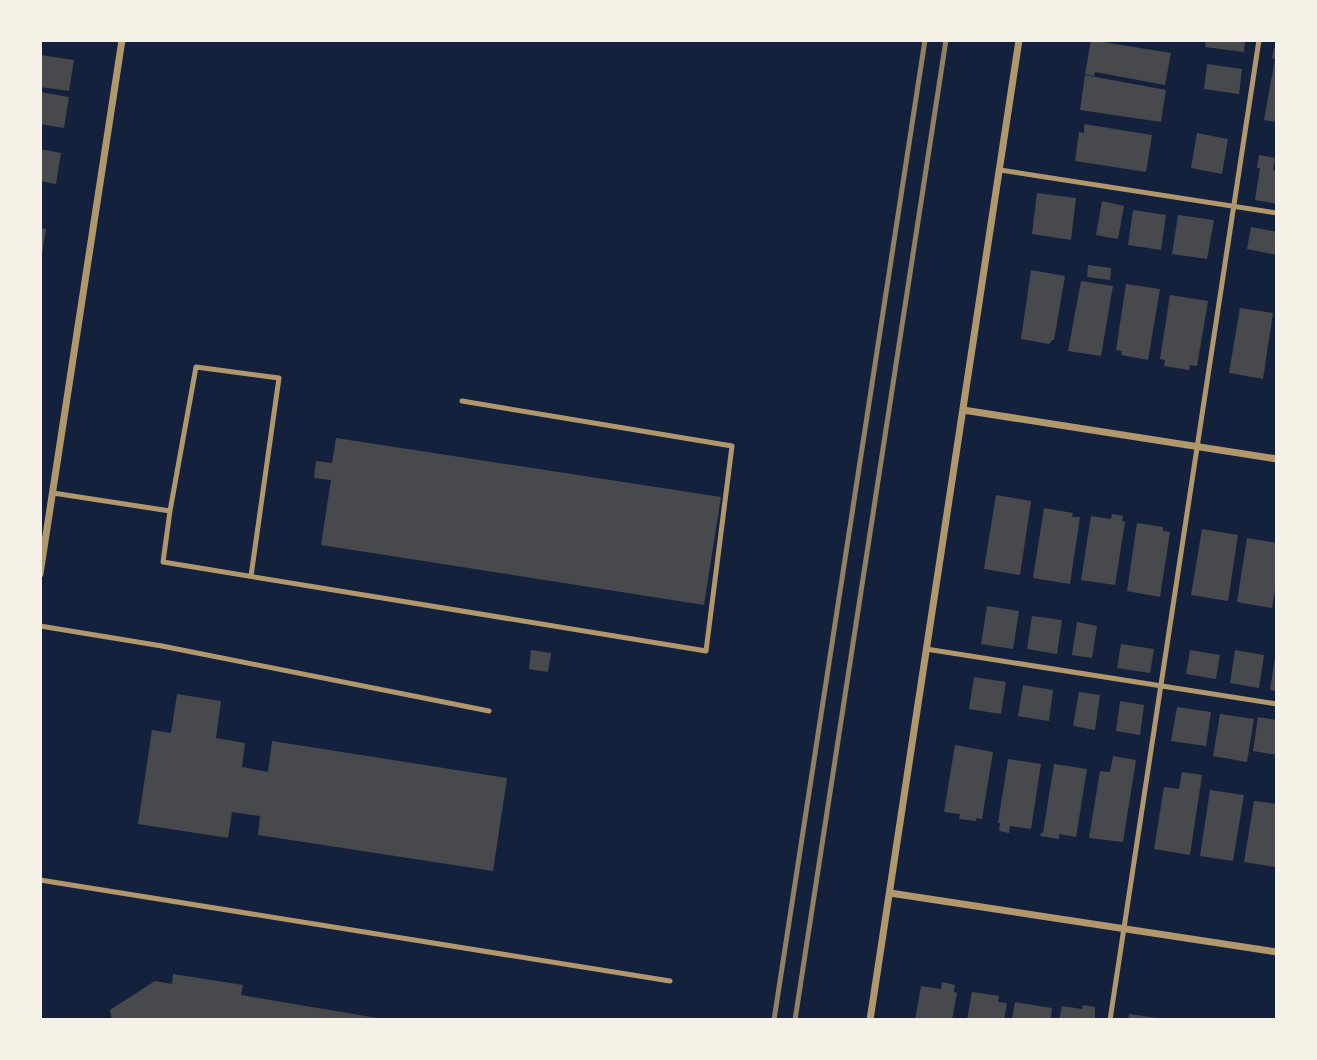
<svg xmlns="http://www.w3.org/2000/svg" width="1317" height="1060" viewBox="0 0 1317 1060" font-family="Manrope,sans-serif">
  <style>
    .building { fill: #48494c }
    .lines { fill: none; stroke-linecap: round; stroke-linejoin: round }
    .service { stroke: #b1986c; stroke-width: 5 }
    .minor { stroke: #b1986c; stroke-width: 7 }
    .rail { stroke: #918062; stroke-width: 5 }
  </style>
  <rect width="100%" height="100%" fill="#14213d"/>
  <path class="building" d="M1091 40 1171 53 1165 85 1095 72 1094 76 1085 74Z
    M1206 40H1245L1244 52 1205 47Z
    M1274 48H1277V122L1264 120 1275 59 1272 58Z
    M40 55 74 60 69 91 40 87Z
    M1207 64 1242 69 1239 94 1204 89Z
    M1085 75 1166 90 1161 122 1080 110Z
    M40 92 69 97 64 128 40 124Z
    M1084 124 1152 135 1146 172 1075 161 1079 132 1084 133Z
    M1197 133 1228 139 1222 174 1191 168Z
    M40 149 61 153 56 184 40 181Z
    M1259 155 1275 158 1273 170 1277 171V204L1255 200 1260 168H1257Z
    M1037 193 1076 198 1071 240 1032 234Z
    M1102 201 1124 206 1118 239 1096 235Z
    M1133 210 1166 215 1161 250 1128 245Z
    M1178 215 1214 220 1207 259 1172 254Z
    M1251 227 1277 232V255L1247 249Z
    M40 228 46 229 42 254H40Z
    M1088 265 1111 268 1110 280 1087 277Z
    M1031 270 1065 276 1054 340H1052L1049 344 1021 339Z
    M1081 281 1113 286 1101 356 1068 351Z
    M1126 284 1160 289 1148 360 1121 355 1122 351 1116 350Z
    M1170 295 1208 301 1197 366 1190 365 1189 370 1164 366 1165 360 1160 359Z
    M1240 308 1273 313 1263 379 1229 373Z
    M336 438 721 497 704 605 321 545 331 480 314 478 316 461 332 463Z
    M996 495 1031 501 1020 575 984 569Z
    M1044 508 1073 513 1072 517H1080L1070 584 1033 578Z
    M1112 514 1123 516 1122 521 1125 522 1115 585 1081 580 1091 516 1111 519Z
    M1137 523 1163 527V531L1170 532 1160 597 1127 591Z
    M1202 529 1238 535 1228 601 1191 595Z
    M1247 538 1277 543V578L1272 608 1237 602Z
    M987 606 1019 611 1013 649 981 644Z
    M1032 616 1062 620 1057 654 1027 649Z
    M1077 622 1097 626 1092 658 1072 655Z
    M1121 644 1154 649 1150 673 1117 668Z
    M531 650 551 653 548 672 529 669Z
    M1190 650 1220 655 1216 679 1186 674Z
    M1235 650 1264 655 1259 688 1230 683Z
    M1275 658H1277V691L1270 690Z
    M974 677 1006 682 1001 714 969 709Z
    M1023 685 1053 690 1049 721 1018 716Z
    M1079 692 1100 695 1095 730 1073 726Z
    M177 694 221 701 216 738 245 743 242 767 268 772 272 741 507 778 493 871 258 835 260 816 232 812 228 838 138 824 152 730 171 733Z
    M1120 701 1144 705 1140 735 1116 731Z
    M1177 707 1211 712 1206 746 1171 741Z
    M1220 714 1254 719 1247 762 1213 756Z
    M1258 717 1277 720V755L1253 751Z
    M955 745 993 752 982 819 976 818V821L959 819 960 814 944 812Z
    M1113 756 1136 760 1123 842 1089 838 1100 771 1110 772Z
    M1008 759 1041 764 1031 829 1010 826 1009 833 999 831 1000 823H998Z
    M1054 764 1087 769 1076 837 1059 834V839L1040 836 1041 833H1043Z
    M1182 772 1202 775 1190 855 1154 849 1164 787 1179 789Z
    M1210 790 1244 795 1233 861 1200 856Z
    M1254 801 1277 804 1276 867 1244 862Z
    M173 974 243 985 241 995 389 1020H112L110 1010 155 981 172 984Z
    M942 982 955 985 954 992 957 993 952 1020H915L921 986 941 989Z
    M972 992 999 996 998 1002 1007 1003 1004 1020H967Z
    M1015 1002 1052 1008 1051 1020H1012Z
    M1083 1005 1095 1007V1020H1059L1062 1006 1082 1009Z
    M1129 1014 1157 1018V1020H1128Z"/>
  <g class="lines">
    <path class="service" d="M1000 170 1277 213
      M53 493 170 511 163 562 706 651 732 446 462 401
      M170 511 196 367 279 378 251 576
      M40 626 162 646 489 711
      M926 649 1277 704
      M40 880 670 981
      M1110 1020 1259 40"/>
    <path class="minor" d="M963 410 1277 459
      M40 574 122 40
      M890 893 1277 952
      M870 1020 1019 40"/>
    <path class="rail" d="M774 1020 925 40
      M795 1020 946 40"/>
  </g>
  <rect width="1317" height="1060" fill="none" stroke="#f6f1e7" stroke-width="84"/>
</svg>
